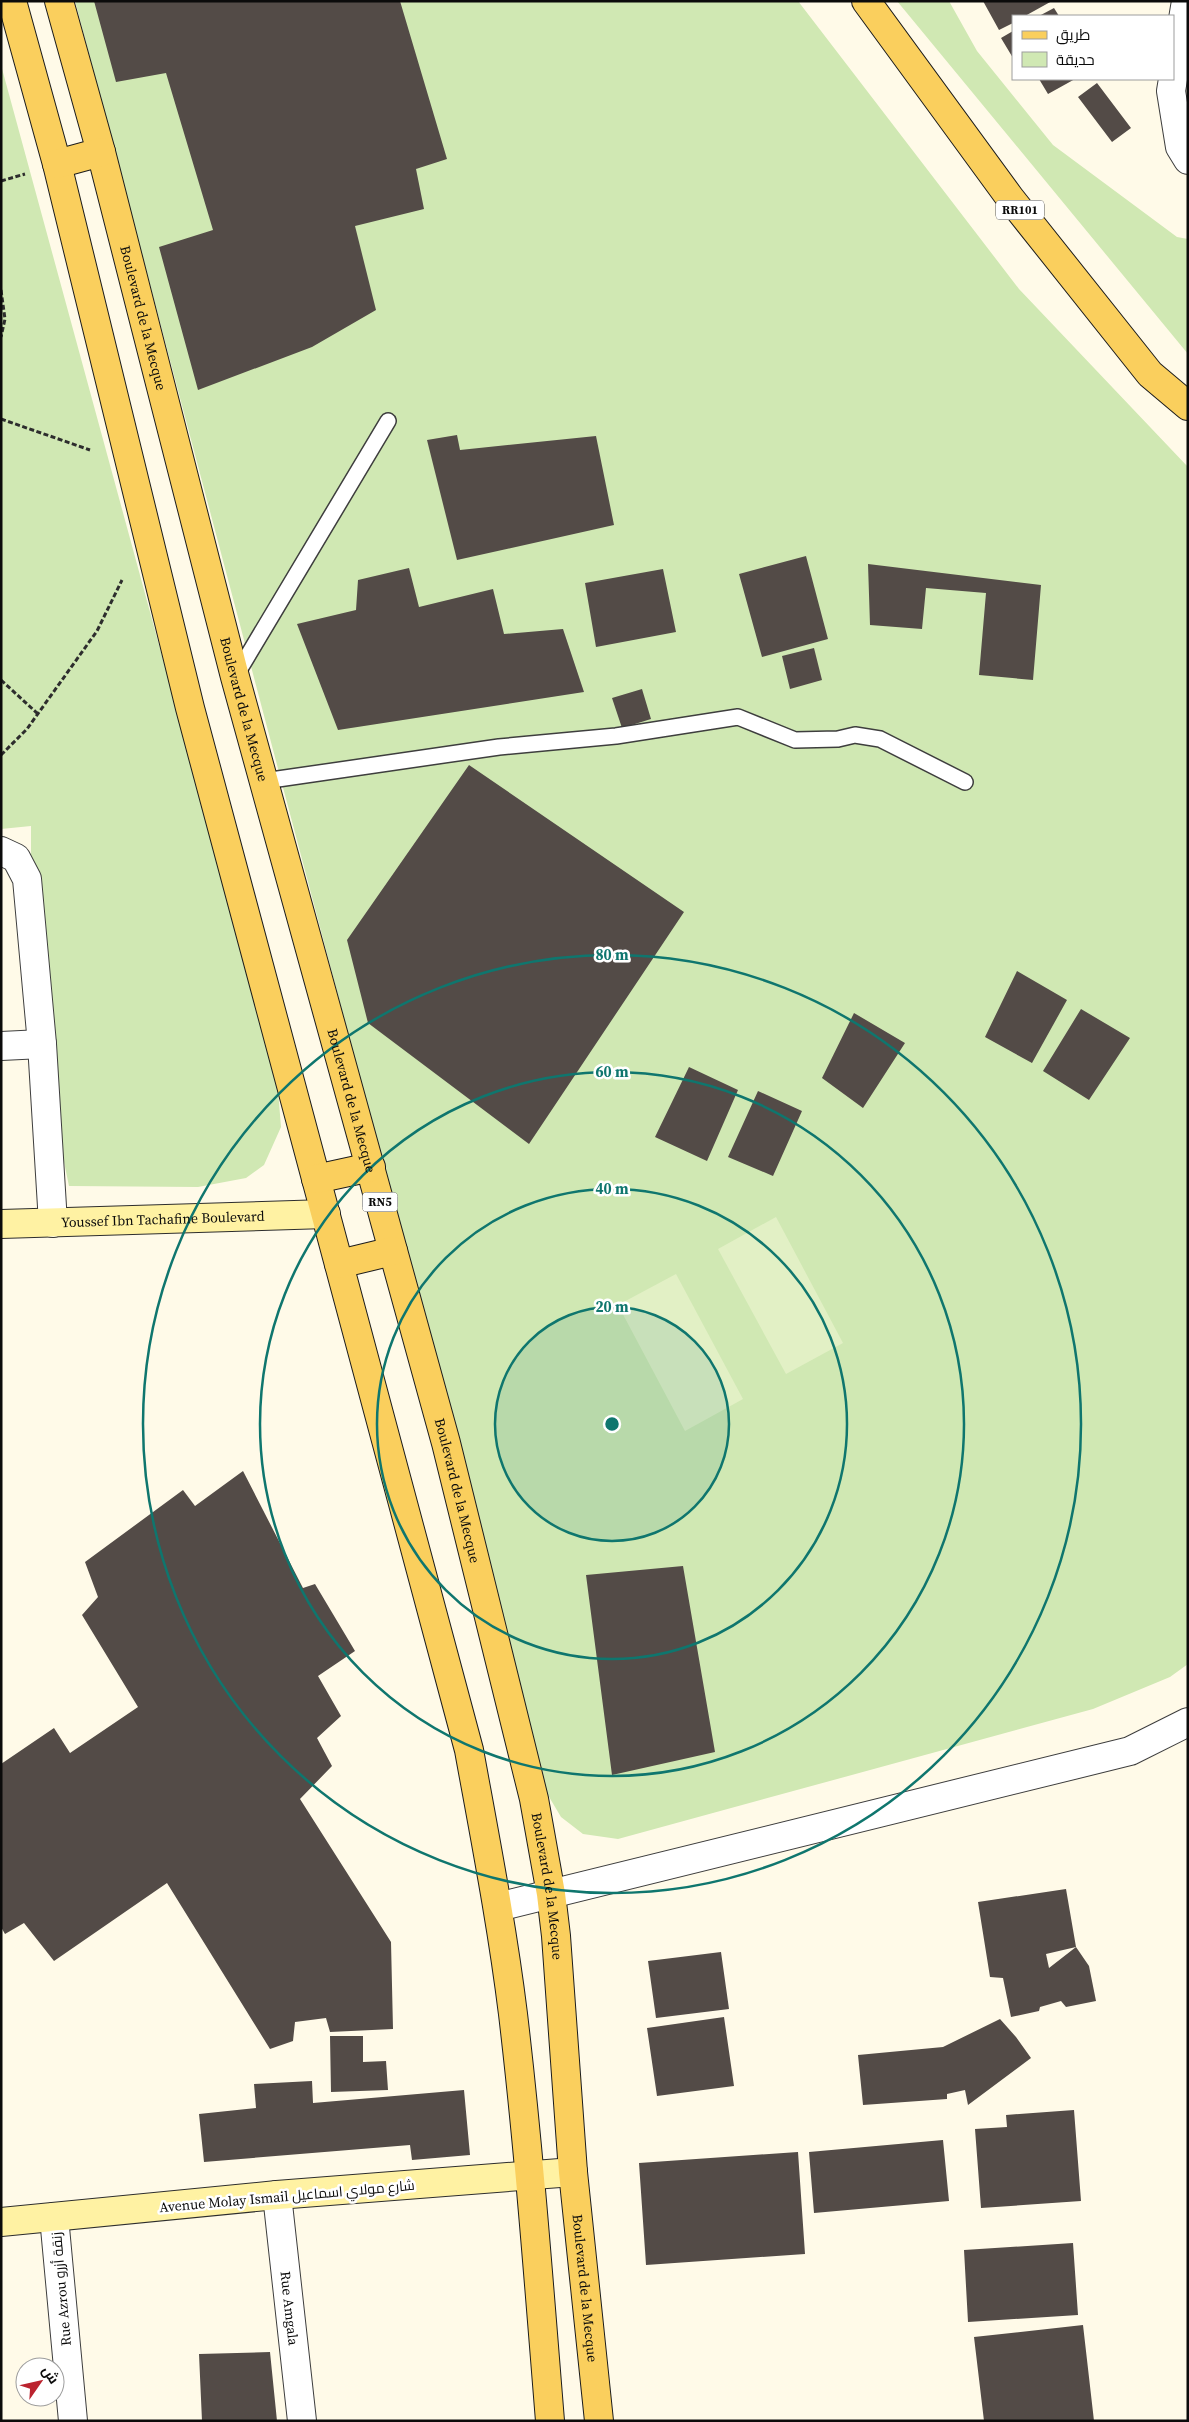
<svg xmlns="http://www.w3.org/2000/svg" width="1189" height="2422" viewBox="0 0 1189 2422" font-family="'Source Serif 4',Cairo,serif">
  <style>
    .green { fill: #d0e8b3 }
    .pitch { fill: #e2f0c5 }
    .building { fill: #534b47 }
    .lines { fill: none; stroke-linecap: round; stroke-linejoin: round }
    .lane-casing { stroke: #3e3e3e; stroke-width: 18 }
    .street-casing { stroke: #3e3e3e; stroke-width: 30 }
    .secondary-casing { stroke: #2d2d2d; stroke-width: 30 }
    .primary-casing { stroke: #1c1c1c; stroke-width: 30 }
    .path { stroke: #2d2d2d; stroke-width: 3; stroke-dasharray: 5 2.5; stroke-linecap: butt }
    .lane { stroke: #fff; stroke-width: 15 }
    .street { stroke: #fff; stroke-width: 28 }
    .secondary { stroke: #fff2a3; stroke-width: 28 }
    .primary { stroke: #facf5d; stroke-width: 28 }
    .ring { fill: none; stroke: #0f766e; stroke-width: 2.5 }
    .labels { text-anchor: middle; stroke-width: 5; stroke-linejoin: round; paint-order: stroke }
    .shield { fill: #fff; stroke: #545454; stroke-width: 1 }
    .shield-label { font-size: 12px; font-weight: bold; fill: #0b0b0b }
    .street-label { font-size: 14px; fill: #0b0b0b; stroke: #fff }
    .centre { fill: #0f766e; stroke: #fff; stroke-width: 2.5 }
    .ring-label { font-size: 15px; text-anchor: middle; font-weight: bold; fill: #0f766e; stroke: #fff; stroke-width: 5; stroke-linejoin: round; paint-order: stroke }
  </style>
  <rect width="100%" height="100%" fill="#fffae8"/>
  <path class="green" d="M75 1H798L1019 289 1188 467V1664L1170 1677 1093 1709 618 1839 583 1834 561 1817 542 1785 522 1691Z
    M897 1H949L977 51 1053 145 1177 237 1188 239V354Z
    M1 65 277 1078 281 1127 264 1165 246 1178 198 1187 69 1186 31 1003V826L1 829Z"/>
  <path class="pitch" d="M776 1217 843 1343 786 1374 718 1249Z
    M676 1274 743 1399 685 1431 618 1305Z"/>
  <path class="building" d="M94 1H400L447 159 416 169 424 209 355 226 376 310 312 347 198 390 159 247 213 230 166 73 116 82Z
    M983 1H1052L1025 16H1013V23L999 30Z
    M1054 8 1059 16H1039Z
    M1013 31V58L1001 38Z
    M1039 79H1075L1048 94Z
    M1097 83 1131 128 1112 142 1078 97Z
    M457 435 460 450 596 436 614 525 457 560 427 440Z
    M806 556 828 639 762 657 739 574Z
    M868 564 1041 585 1033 680 979 675 986 593 926 588 922 629 870 625Z
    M409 568 419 607 493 589 504 634 563 629 584 692 338 730 297 624 356 610 358 580Z
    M663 569 676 632 596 647 585 583Z
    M814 648 822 680 790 689 782 656Z
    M642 689 651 719 622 728 612 698Z
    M469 765 684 912 529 1144 368 1023 347 940Z
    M1017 971 1067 1000 1032 1063 985 1037Z
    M1081 1009 1130 1038 1089 1100 1043 1071Z
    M854 1013 905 1043 863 1108 822 1078Z
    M689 1067 738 1090 707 1161 655 1137Z
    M758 1091 802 1111 773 1176 728 1157Z
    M243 1471 303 1588 315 1584 355 1651 318 1676 341 1716 317 1738 332 1766 300 1799 391 1942 393 2029 330 2032 326 2018 295 2022 293 2041 270 2049 167 1883 54 1961 24 1923 5 1934 1 1927V1764L54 1728 70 1753 138 1707 82 1615 98 1597 85 1562 183 1490 195 1506Z
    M683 1566 715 1752 612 1775 586 1575Z
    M1066 1889 1076 1947 1046 1954 1049 1968 1076 1947 1089 1966 1096 2001 1066 2007 1061 2001 1040 2007 1039 2011 1011 2017 1003 1978 990 1977 978 1902Z
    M721 1952 729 2009 656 2018 648 1961Z
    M724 2017 734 2086 657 2096 647 2028Z
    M1000 2019 1016 2037 1031 2058 968 2105 965 2090 947 2094V2099L863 2105 858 2055 943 2047Z
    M330 2036H363V2062L386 2061 388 2090 331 2092Z
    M312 2081 313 2103 464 2090 470 2155 412 2160 410 2145 204 2162 199 2114 256 2108 254 2084Z
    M1074 2110 1081 2201 981 2208 975 2129 1007 2127 1006 2115Z
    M943 2140 949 2201 814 2213 809 2152Z
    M798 2152 805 2254 646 2265 639 2163Z
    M1073 2243 1078 2315 968 2322 964 2250Z
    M1083 2325 1094 2421H984L974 2337Z
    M270 2352 277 2421H202L199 2354Z"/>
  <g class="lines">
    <g class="lane-casing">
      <path id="lane" d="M235 677 388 421
        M264 781 499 747 616 736 738 717 795 740 838 739 855 735 880 739 965 782"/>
    </g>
    <g class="street-casing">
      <g id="street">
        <path d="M1186 1 1171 91 1180 147 1188 160"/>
        <path d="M1 851 16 858 27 879 42 1044 53 1223"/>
        <path d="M1 1046 42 1044"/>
        <path d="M498 1907 1130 1751 1188 1722"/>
        <path id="s1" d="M277 2195 302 2421"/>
        <path d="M54 2217 73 2421"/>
      </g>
    </g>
    <g class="secondary-casing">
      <g id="secondary">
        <path id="s2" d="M1 1224 326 1214"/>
        <path d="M1 2222 277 2195 573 2172"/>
      </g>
    </g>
    <g class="primary-casing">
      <g id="primary">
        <path d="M12 1 57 164 190 708 469 1750C485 1838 502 1925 513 2014 529 2149 539 2285 550 2421"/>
        <path id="s3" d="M59 1 101 152 235 677 446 1443 534 1799 551 1894 556 1936 573 2172 599 2421"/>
        <path d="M866 1 1010 198 1150 374 1188 406"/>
        <path d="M57 164 101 152"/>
        <path d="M316 1179 371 1167"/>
        <path d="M339 1264 393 1251"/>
      </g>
    </g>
    <path class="path" d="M1 181 25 174
      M1 290 5 319 1 337
      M1 419 90 450
      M1 680 38 714
      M1 755 27 729 97 631 122 580"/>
    <use href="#lane" class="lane"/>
    <use href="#street" class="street"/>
    <use href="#secondary" class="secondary"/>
    <use href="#primary" class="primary"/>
  </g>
  <circle cx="612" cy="1424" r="117" fill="#0f766e" fill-opacity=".12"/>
  <g class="ring">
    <circle cx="612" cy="1424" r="117"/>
    <circle cx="612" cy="1424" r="235"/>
    <circle cx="612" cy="1424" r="352"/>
    <circle cx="612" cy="1424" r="469"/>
  </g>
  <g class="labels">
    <g class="shield">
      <rect x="996" y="200.5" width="48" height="19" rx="4"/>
      <rect x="362.5" y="1192.5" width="35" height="19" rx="4"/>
    </g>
    <g class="shield-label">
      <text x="1020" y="214">RR101</text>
      <text x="380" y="1206">RN5</text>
    </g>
    <g class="street-label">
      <text dy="5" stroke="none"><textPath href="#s3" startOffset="328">Boulevard de la Mecque</textPath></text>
      <text dy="5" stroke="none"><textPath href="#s3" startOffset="732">Boulevard de la Mecque</textPath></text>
      <text dy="5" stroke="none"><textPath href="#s3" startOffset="1138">Boulevard de la Mecque</textPath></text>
      <text dy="5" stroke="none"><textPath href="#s2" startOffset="162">Youssef Ibn Tachafine Boulevard</textPath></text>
      <text dy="5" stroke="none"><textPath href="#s3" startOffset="1542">Boulevard de la Mecque</textPath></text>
      <text dy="5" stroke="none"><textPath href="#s3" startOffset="1948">Boulevard de la Mecque</textPath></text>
      <text transform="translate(287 2196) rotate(-5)" y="5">Avenue Molay Ismail شارع مولاي اسماعيل</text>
      <text transform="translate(61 2289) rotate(-95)" y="5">Rue Azrou زنقة أزرو</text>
      <text dy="5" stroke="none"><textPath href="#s3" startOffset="2352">Boulevard de la Mecque</textPath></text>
      <text dy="5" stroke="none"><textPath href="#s1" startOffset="114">Rue Amgala</textPath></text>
    </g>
  </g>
  <circle cx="612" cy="1424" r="8" class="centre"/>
  <g class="ring-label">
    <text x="612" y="960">80 m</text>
    <text x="612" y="1077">60 m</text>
    <text x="612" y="1194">40 m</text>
    <text x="612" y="1312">20 m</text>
  </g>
  <rect width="1189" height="2422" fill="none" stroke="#0b0b0b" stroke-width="5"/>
  <rect x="1012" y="15" width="162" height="65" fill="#ffffff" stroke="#9d9d9d"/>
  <rect x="1022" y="31" width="25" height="8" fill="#facf5d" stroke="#9d9d9d"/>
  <text x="1056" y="40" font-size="15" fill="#0b0b0b">طريق</text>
  <rect x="1022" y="52" width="25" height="15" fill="#d0e8b3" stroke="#9d9d9d"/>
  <text x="1056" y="65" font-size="15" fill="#0b0b0b">حديقة</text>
  <g transform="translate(40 2382) rotate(56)"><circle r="24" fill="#ffffff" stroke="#9d9d9d"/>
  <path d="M0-4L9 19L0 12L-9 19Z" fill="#bb232f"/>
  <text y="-8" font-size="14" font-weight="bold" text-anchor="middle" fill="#0b0b0b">ش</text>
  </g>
</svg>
